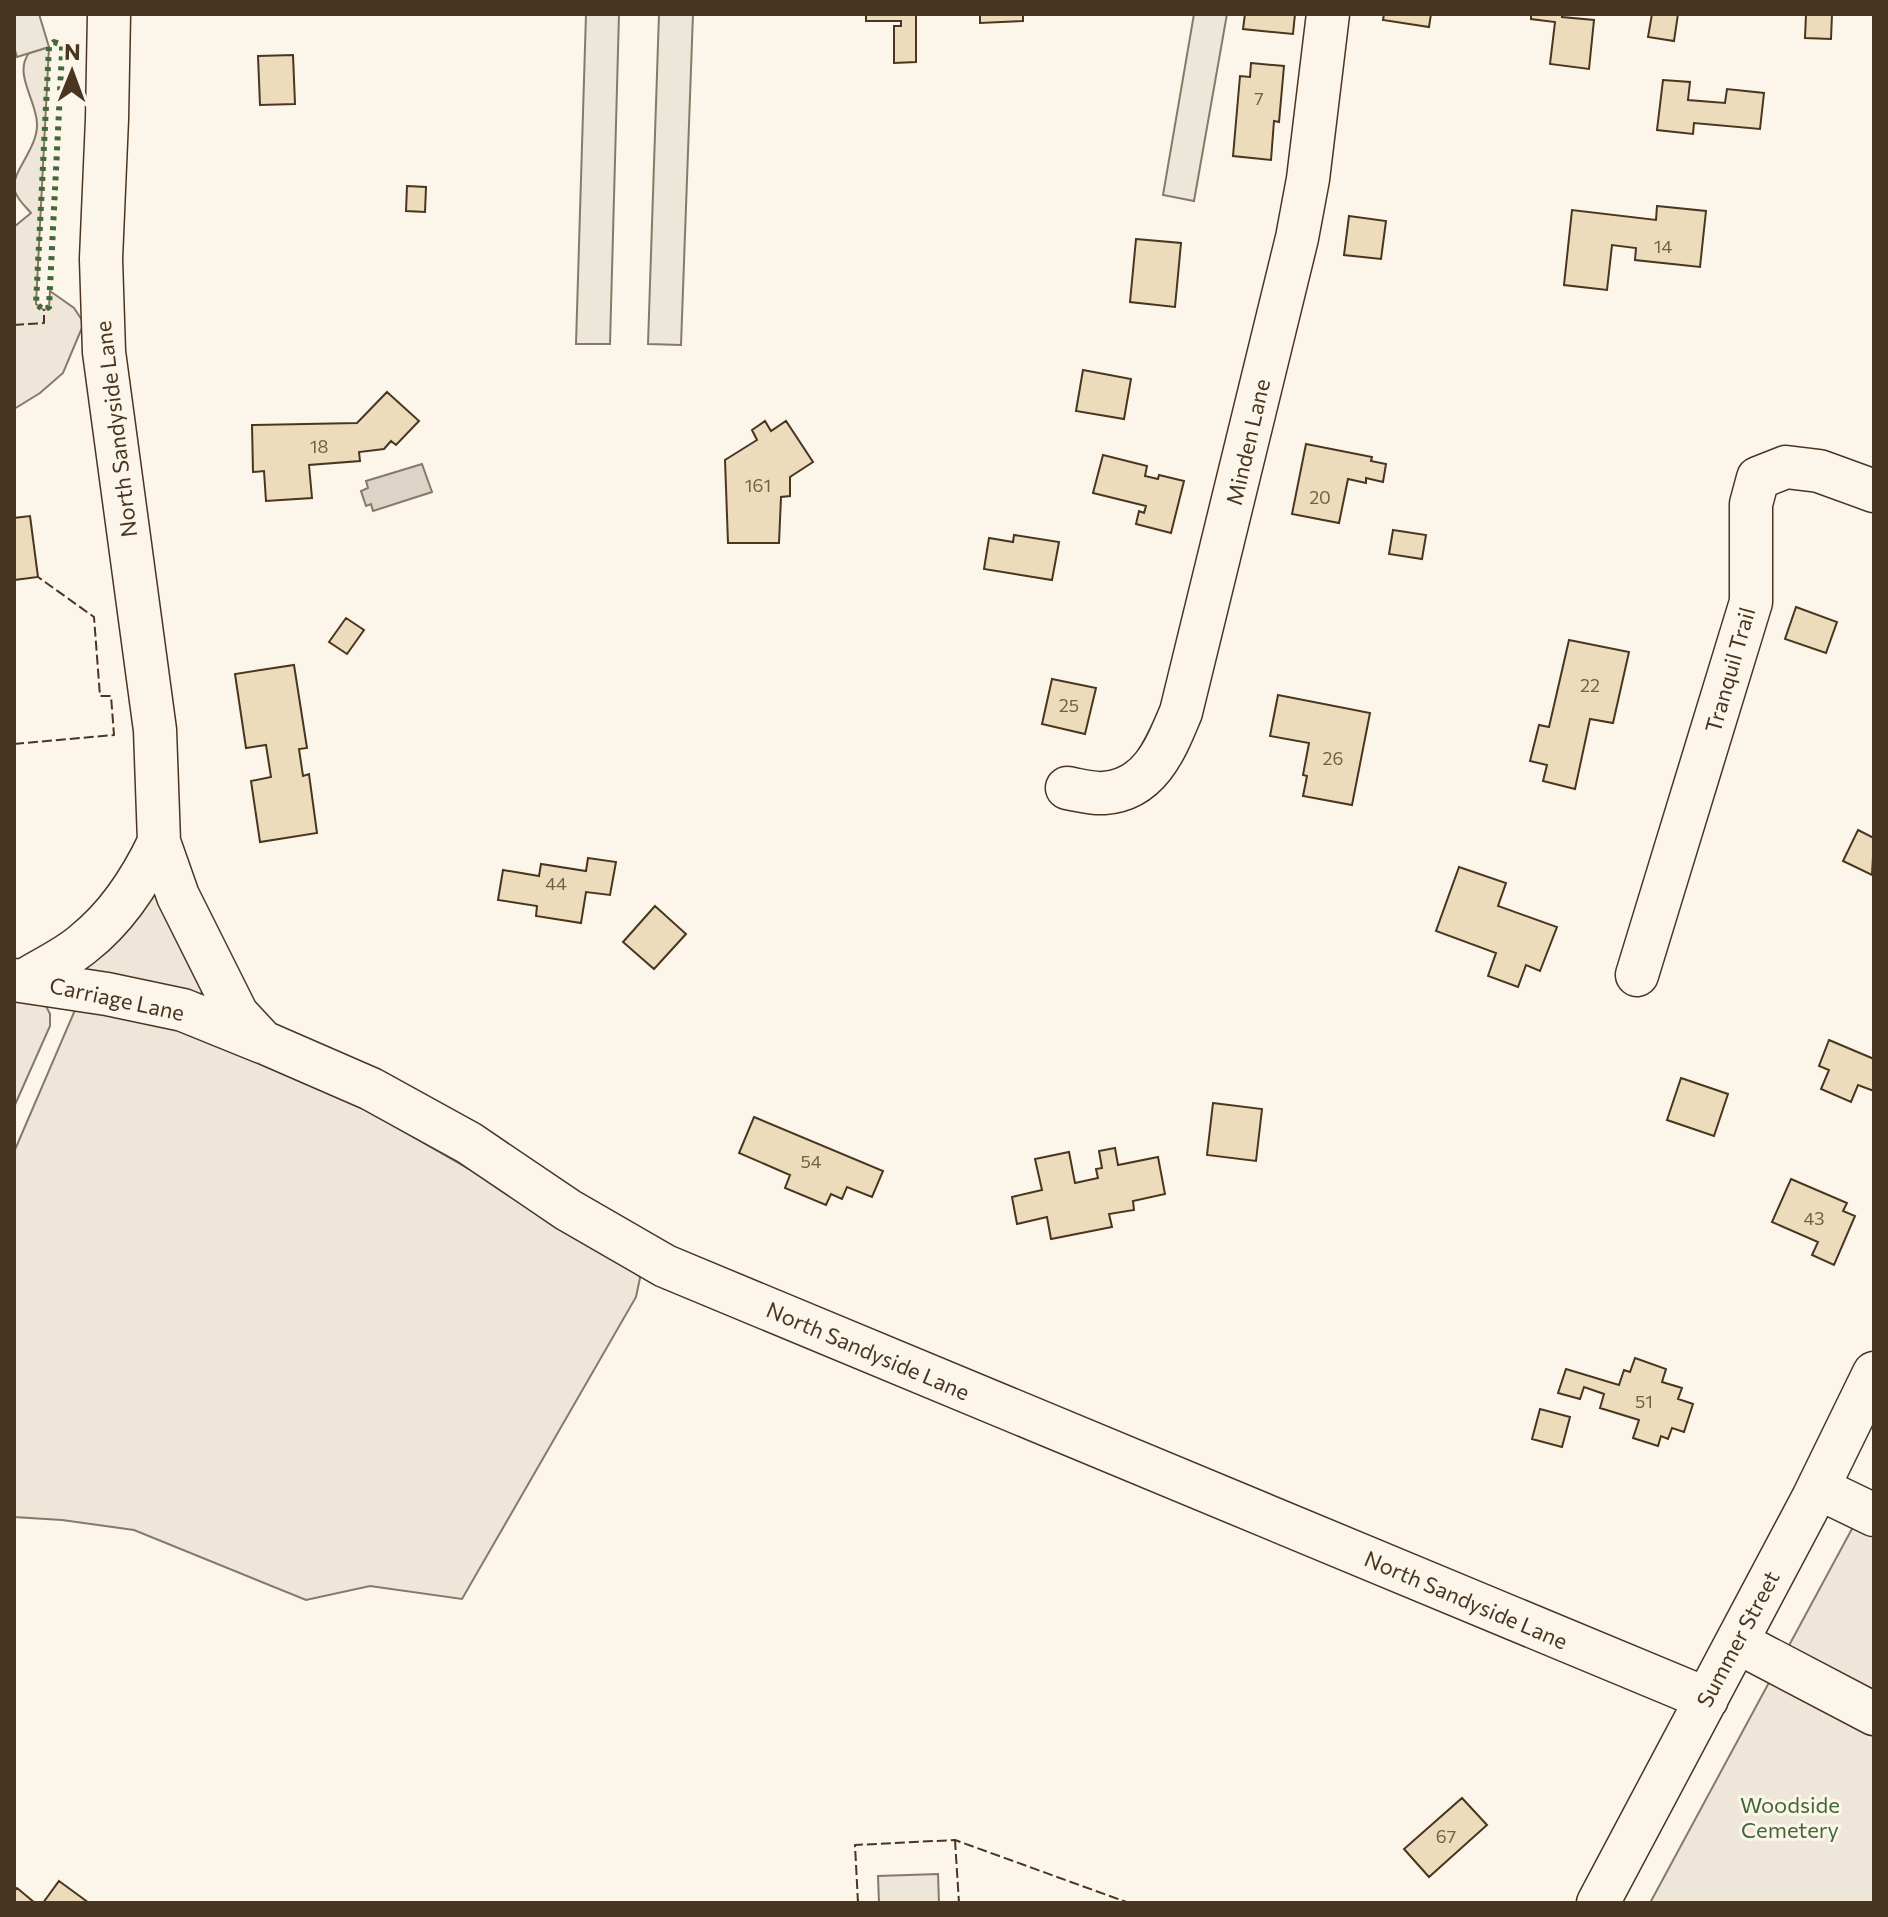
<svg xmlns="http://www.w3.org/2000/svg" width="1888" height="1917" viewBox="0 0 1888 1917" font-family="Commissioner,sans-serif">
  <style>
    .green { fill: #ede6d9; stroke: #887966; stroke-width: 2 }
    .parking { fill: #ede7d9; stroke: #887966; stroke-width: 2 }
    .water { fill: #dcd4c6; stroke: #887966; stroke-width: 2 }
    .building { fill: #ecdcbc; stroke: #4a3520; stroke-width: 2 }
    .lines { fill: none; stroke-linecap: round; stroke-linejoin: round }
    .minor-casing { stroke: #4a3520; stroke-width: 45 }
    .minor { stroke: #fbf6e9; stroke-width: 42 }
    .hedge { stroke: #436837; stroke-width: 6; stroke-dasharray: 4 6; stroke-linecap: butt }
    .fence { stroke: #4a3520; stroke-width: 2; stroke-dasharray: 10 4; stroke-linecap: butt }
    .labels { text-anchor: middle; stroke-width: 6; stroke-linejoin: round; paint-order: stroke }
    .number-label { font-size: 18px; fill: #725f47 }
    .street-label { font-size: 22px; fill: #4a3520; stroke: #fbf6e9 }
    .park-label { font-size: 22px; fill: #436837; stroke: #fbf6e9 }
  </style>
  <rect width="100%" height="100%" fill="#fbf6e9"/>
  <path class="green" d="M49 47 36 304 44 310 49 307 50 291 74 308 84 323 63 373 40 393 14 409V227L31 213C25 206 15 197 14 187 13 171 38 147 37 124 37 101 13 74 29 53Z
    M159 891 203 988 201 994 196 998 87 973 86 966 147 894Z
    M14 999 45 1004 50 1014V1026L14 1107Z
    M99 1009 189 1030 354 1103 636 1265 640 1278 636 1297 462 1599 370 1586 306 1600 134 1530 62 1520 14 1517V1152L75 1010Z
    M1867 1501 1874 1504V1903H1650Z
    M938 1874 939 1903H879L878 1876Z"/>
  <path class="parking" d="M14 14H39L49 47 17 57 14 47Z
    M586 14H619L610 344H576Z
    M659 14H693L681 345 648 344Z
    M1194 14H1227L1194 201 1163 195Z"/>
  <path class="water" d="M422 464 432 492 373 511 371 504 366 506 361 491 368 488 366 481Z"/>
  <path class="building" d="M866 14H916V62L894 63V26H901V21H866Z
    M980 14H1023V21L980 23Z
    M1245 14H1295L1293 34 1243 29Z
    M1384 14H1431L1429 27 1383 20Z
    M1531 14H1562V17L1594 20 1589 69 1550 64 1555 22 1531 19Z
    M1652 14H1678L1674 41 1648 37Z
    M1806 14H1832L1831 39 1805 38Z
    M293 55 295 104 260 105 258 56Z
    M1251 63 1284 66 1279 122 1274 121 1271 160 1233 156 1240 76 1250 77Z
    M1663 80 1690 82 1688 100 1725 103 1727 89 1764 93 1760 129 1694 123 1693 134 1657 130Z
    M407 186 426 187 425 212 406 211Z
    M1657 206 1706 211 1700 267 1635 260 1636 248 1612 245 1607 290 1564 285 1572 210 1656 220Z
    M1349 216 1386 221 1381 259 1344 255Z
    M1136 239 1181 243 1175 307 1130 302Z
    M1083 370 1131 379 1124 419 1076 411Z
    M387 392 419 421 396 445 391 441 384 449 359 452 360 461 309 465 312 498 266 501 264 471 253 472 252 425 357 423Z
    M765 421 771 431 786 421 813 462 790 477V496L781 497 779 543H728L725 460 757 440 752 430Z
    M1306 444 1372 457 1371 461 1386 464 1383 482 1366 478V483L1348 479 1339 523 1292 514Z
    M1103 455 1147 466 1145 476 1158 479 1159 475 1184 481 1171 533 1136 524 1139 511 1144 513 1146 506 1093 493Z
    M30 516 38 577 14 580V518Z
    M1393 530 1426 535 1422 559 1389 554Z
    M1014 535 1059 542 1052 580 984 569 989 538 1013 542Z
    M1796 607 1837 622 1826 653 1785 639Z
    M346 618 364 630 347 654 329 642Z
    M1569 640 1629 652 1613 723 1590 719 1575 789 1543 781 1547 765 1530 761 1539 725 1549 727Z
    M294 665 307 748 299 749 303 776 309 774 317 833 260 842 251 781 271 777 266 745 246 748 235 674Z
    M1052 679 1096 688 1085 734 1042 724Z
    M1278 695 1370 713 1352 805 1303 796 1307 776 1303 775 1309 743 1270 736Z
    M1858 830 1874 838 1872 875 1843 861Z
    M588 858 616 862 610 895 586 892 581 923 536 916 537 906 498 900 503 870 539 876 541 864 586 871Z
    M1459 867 1506 883 1498 906 1557 927 1540 971 1526 965 1518 987 1488 976 1496 953 1436 931Z
    M655 906 686 934 654 969 623 942Z
    M1829 1040 1874 1059V1091L1858 1085 1851 1102 1821 1089 1829 1070 1819 1066Z
    M1681 1078 1728 1094 1714 1136 1667 1120Z
    M1213 1103 1262 1109 1256 1161 1207 1155Z
    M754 1117 883 1171 872 1197 847 1187 842 1199 831 1194 826 1205 785 1188 790 1175 739 1153Z
    M1115 1148 1118 1165 1158 1157 1165 1194 1133 1201 1134 1210 1109 1214 1112 1227 1051 1239 1047 1217 1017 1224 1012 1197 1042 1190 1035 1159 1069 1152 1075 1183 1098 1178 1096 1169 1102 1168 1099 1151Z
    M1791 1179 1847 1203 1843 1211 1855 1216 1834 1265 1812 1255 1818 1242 1772 1222Z
    M1635 1358 1666 1369 1662 1382 1682 1388 1678 1399 1693 1404 1684 1432 1672 1428 1668 1439 1661 1436 1658 1446 1633 1438 1639 1420 1600 1408 1604 1394 1584 1387 1580 1399 1558 1393 1566 1369 1619 1385 1624 1370 1630 1372Z
    M1540 1409 1570 1417 1562 1447 1532 1439Z
    M1462 1798 1487 1825 1429 1877 1404 1849Z
    M59 1881 89 1903H43Z
    M17 1888 35 1903H14V1891Z"/>
  <g class="lines">
    <g class="minor-casing">
      <path id="minor" d="M109 14 107 119 101 259 104 352 155 730 159 842 178 896 237 1014 263 1042 371 1089 469 1143 568 1210 665 1266 1707 1699
        M1067 788C1079 790 1092 794 1104 793 1150 790 1166 748 1181 712L1297 238 1308 179 1328 14
        M1637 975 1751 602V504L1758 478 1786 467 1819 471 1874 491
        M14 980 107 994 183 1010 262 1042
        M25 980C44 968 67 958 84 943 118 916 141 880 159 842
        M1818 1488 1874 1515
        M1737 1642 1874 1714
        M1598 1903 1813 1498 1874 1373"/>
    </g>
    <use href="#minor" class="minor"/>
    <path class="hedge" d="M54 42 62 45V52L49 307 44 310 36 304 49 47Z"/>
    <path class="fence" d="M14 325 44 323V310
      M14 744 114 735 111 696H100L94 617 38 577
      M955 1840 959 1903
      M858 1903 855 1845 955 1840 1129 1903"/>
  </g>
  <g class="labels">
    <g class="number-label">
      <text x="1259" y="105">7</text>
      <text x="1663" y="253">14</text>
      <text x="319" y="453">18</text>
      <text x="758" y="492">161</text>
      <text x="1320" y="504">20</text>
      <text x="1590" y="692">22</text>
      <text x="1069" y="712">25</text>
      <text x="1333" y="765">26</text>
      <text x="556" y="890">44</text>
      <text x="811" y="1168">54</text>
      <text x="1814" y="1225">43</text>
      <text x="1644" y="1408">51</text>
      <text x="1446" y="1843">67</text>
    </g>
    <g class="street-label">
      <text transform="translate(116 429) rotate(-97)" y="8">North Sandyside Lane</text>
      <text transform="translate(1248 442) rotate(-77)" y="8">Minden Lane</text>
      <text transform="translate(1730 670) rotate(-74)" y="8">Tranquil Trail</text>
      <text transform="translate(117 999) rotate(12)" y="8">Carriage Lane</text>
      <text transform="translate(868 1351) rotate(23)" y="8">North Sandyside Lane</text>
      <text transform="translate(1466 1600) rotate(23)" y="8">North Sandyside Lane</text>
      <text transform="translate(1738 1639) rotate(-62)" y="8">Summer Street</text>
    </g>
    <g class="park-label">
      <text x="1790" y="1813">Woodside<tspan x="1790" dy="25">Cemetery</tspan></text>
    </g>
  </g>
  <rect width="1888" height="1917" fill="none" stroke="#4a3520" stroke-width="32"/>
  <g transform="translate(72 72) rotate(1)" stroke="#fbf6e9" stroke-width="6" paint-order="stroke">
  <path d="M0-6L14 30L0 20L-14 30Z" fill="#4a3520"/>
  <text y="-12" font-size="22" font-weight="bold" text-anchor="middle" fill="#4a3520">N</text>
  </g>
</svg>
